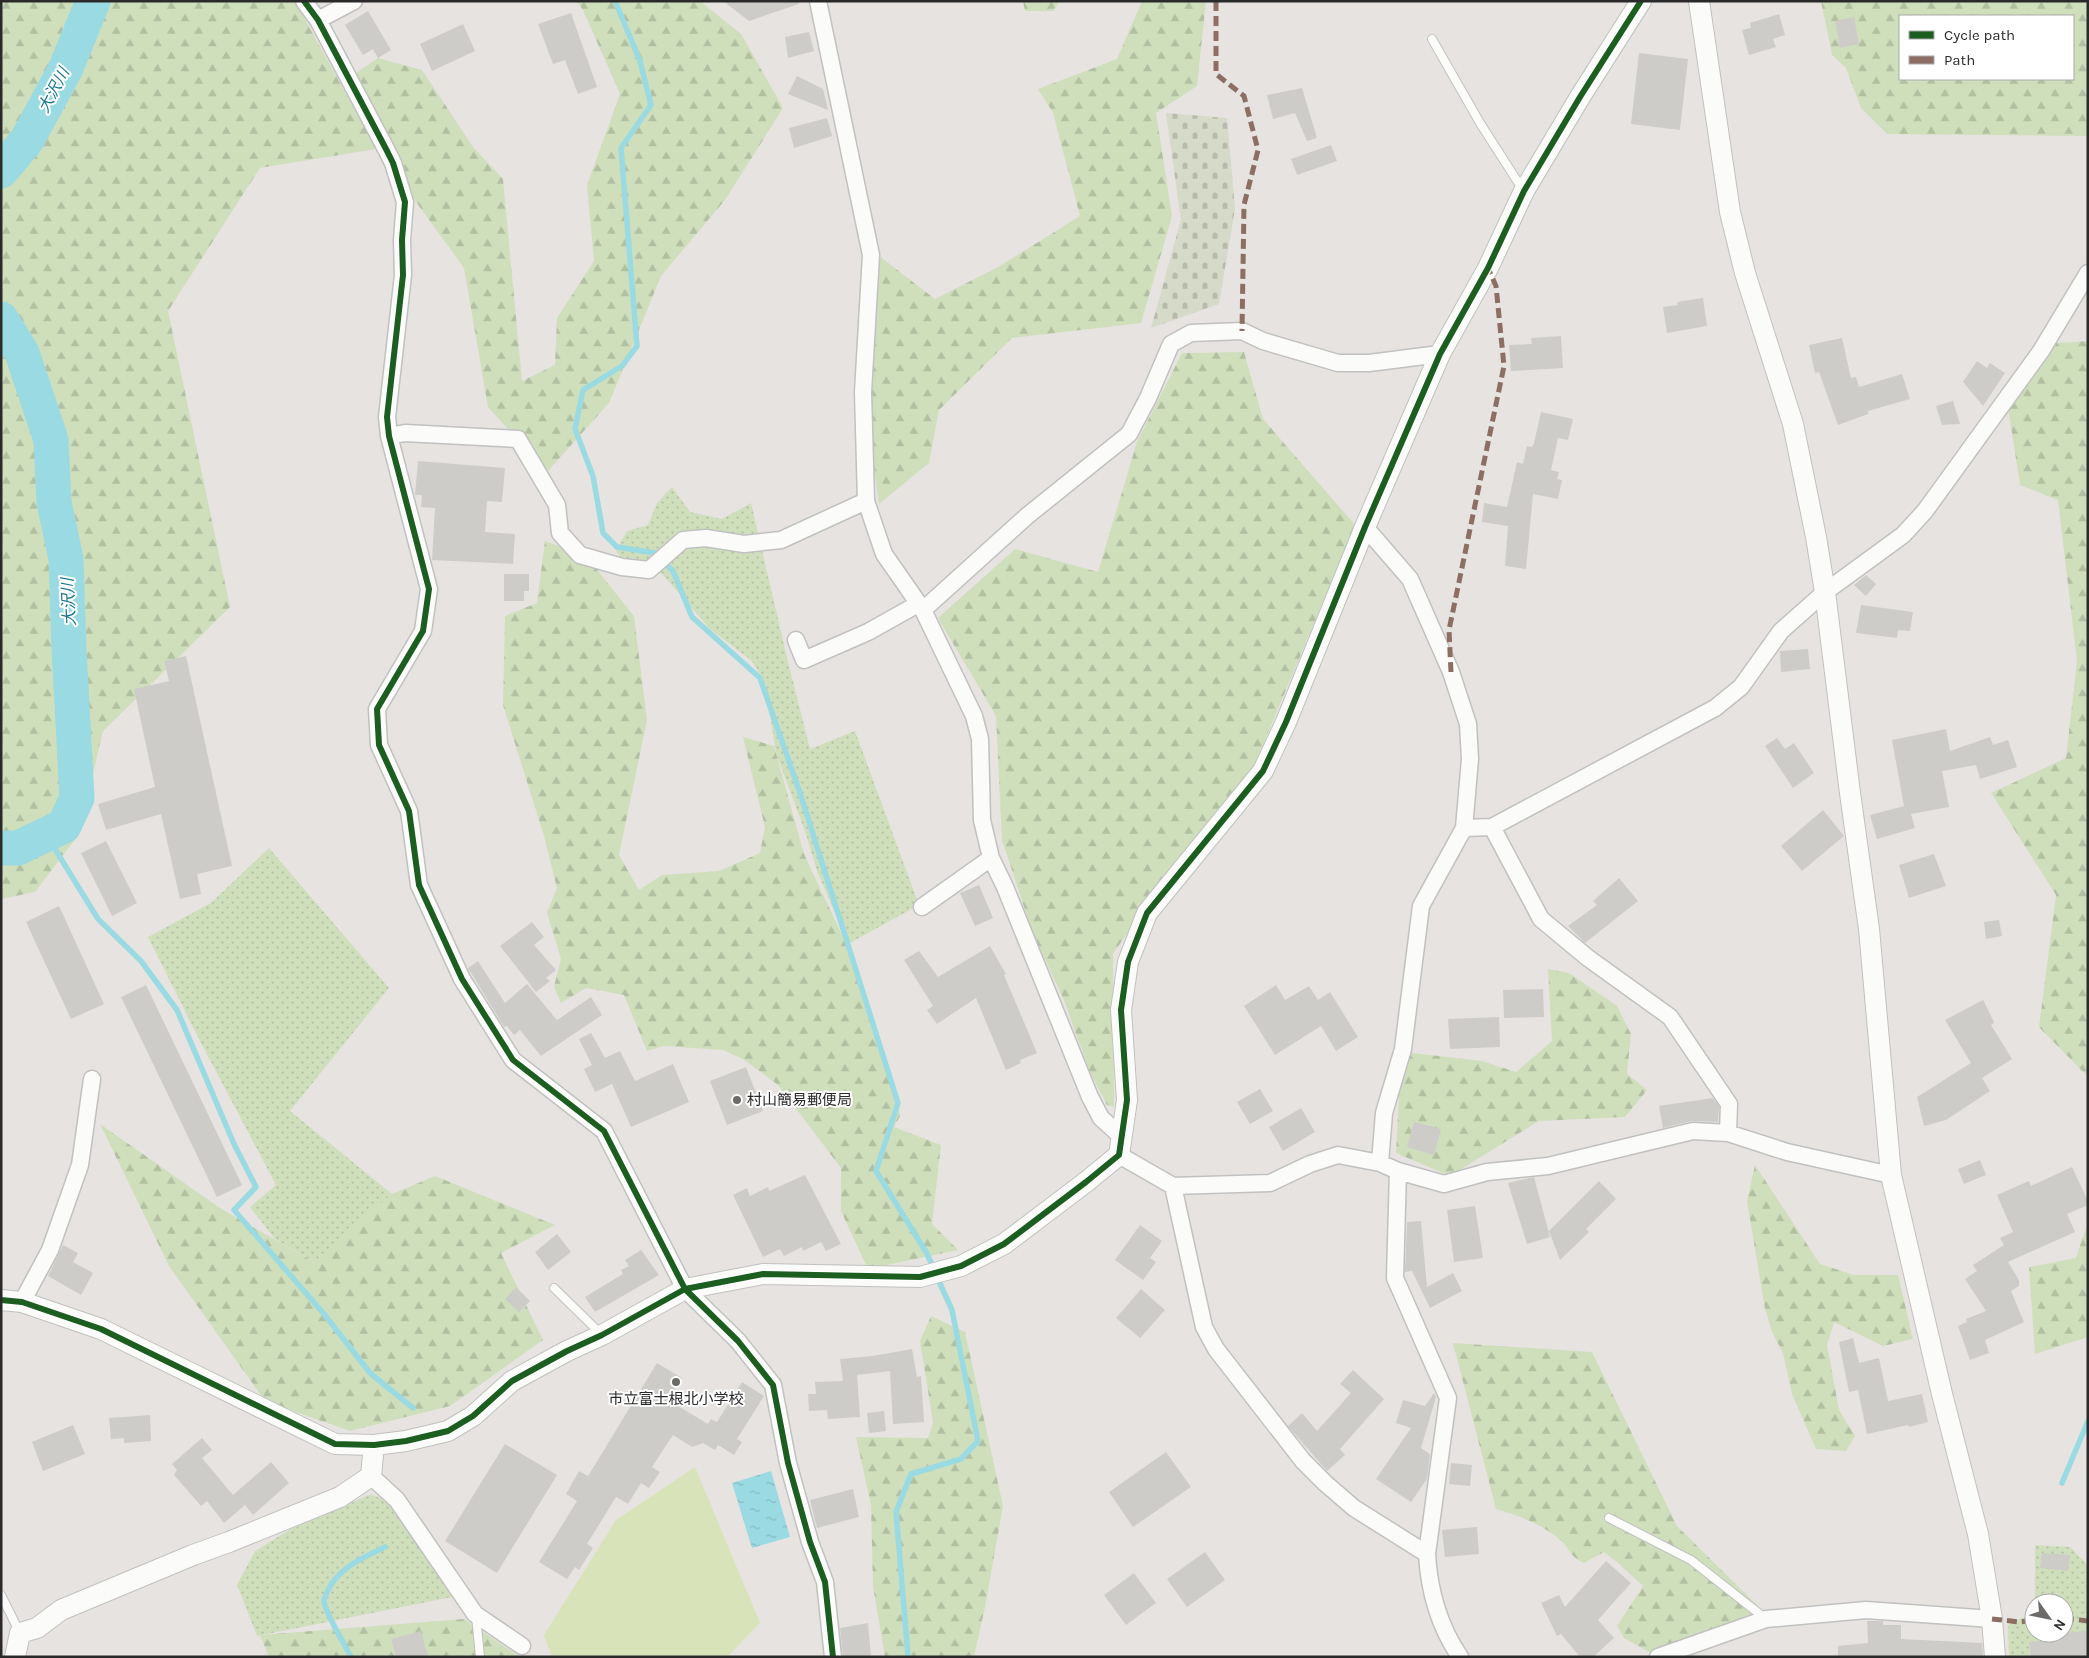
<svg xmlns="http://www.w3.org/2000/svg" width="2089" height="1658" viewBox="0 0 2089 1658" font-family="Karla,'Noto Sans JP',sans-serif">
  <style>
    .green { fill: url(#green-dots) }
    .forest { fill: url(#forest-firs); fill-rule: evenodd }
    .cemetery { fill: url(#cemetery-stones) }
    .pitch { fill: #d9e3ba }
    .water { fill: url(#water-ripples) }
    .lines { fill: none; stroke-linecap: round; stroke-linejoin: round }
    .stream { stroke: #9adae2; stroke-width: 5.5 }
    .river { stroke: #9adae2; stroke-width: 35 }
    .building { fill: #ceccc9 }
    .service-casing { stroke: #c1c1c1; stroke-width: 10 }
    .minor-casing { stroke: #c1c1c1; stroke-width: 19 }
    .tertiary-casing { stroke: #c1c1c1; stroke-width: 22 }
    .service { stroke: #fbfbfa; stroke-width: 8 }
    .minor { stroke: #fbfbfa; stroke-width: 16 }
    .tertiary { stroke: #fbfbfa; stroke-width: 20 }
    .quiet { stroke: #8d6e63; stroke-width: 5; stroke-dasharray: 10 5; stroke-linecap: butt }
    .cycleway-casing { stroke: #fff; stroke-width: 9 }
    .cycleway { stroke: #1b5e20; stroke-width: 6 }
    .poi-dot { fill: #6c6b6a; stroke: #fff; stroke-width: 2 }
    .labels { text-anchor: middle; stroke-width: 4; stroke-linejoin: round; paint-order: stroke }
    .poi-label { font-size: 15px; fill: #2a2a2a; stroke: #fff; text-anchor: start }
    .water-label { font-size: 16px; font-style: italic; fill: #19768e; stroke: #fff }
  </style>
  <defs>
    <pattern id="green-dots" width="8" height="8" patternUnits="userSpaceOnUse" patternTransform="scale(1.25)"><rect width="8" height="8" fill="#cfdfbc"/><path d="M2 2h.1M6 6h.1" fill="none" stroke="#b2c0a2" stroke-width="1.8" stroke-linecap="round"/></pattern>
    <pattern id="forest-firs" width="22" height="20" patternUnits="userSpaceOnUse" patternTransform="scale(1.25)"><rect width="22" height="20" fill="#cfdfbc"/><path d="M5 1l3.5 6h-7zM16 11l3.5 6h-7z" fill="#b2c0a2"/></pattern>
    <pattern id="cemetery-stones" width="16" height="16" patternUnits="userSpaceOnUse" patternTransform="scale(1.25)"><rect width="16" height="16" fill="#d6dac8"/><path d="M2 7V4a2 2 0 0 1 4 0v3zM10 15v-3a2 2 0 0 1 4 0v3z" fill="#b8bbac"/></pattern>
    <pattern id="water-ripples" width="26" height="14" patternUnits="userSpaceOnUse" patternTransform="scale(1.25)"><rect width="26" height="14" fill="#9adae2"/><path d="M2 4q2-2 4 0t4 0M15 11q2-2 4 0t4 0" fill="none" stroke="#85bbc2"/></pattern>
  </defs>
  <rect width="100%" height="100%" fill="#e7e3e0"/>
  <path class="green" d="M672 487 690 512 722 519 751 503 788 662 810 749 855 731 919 905 848 944 817 871 806 834 776 753 765 683 752 661 710 629 657 568 626 567 616 550 627 531 648 525 657 503Z
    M269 848 389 988 290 1111 392 1194 314 1262 275 1239 250 1207 276 1185 201 1043 148 937 211 903Z
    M371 1494 392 1504 452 1597 257 1636 237 1585 255 1551 291 1529Z
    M2035 1545 2070 1547 2088 1565V1657H2009L2008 1625 2034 1612V1633H2064V1603H2035Z"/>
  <path class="forest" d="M1 1H295L376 149 260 168 168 311 230 607 103 731 79 834 35 892 1 899Z
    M576 1H700L741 34 783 108 725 200 661 276 609 403 547 472 488 407 464 268 411 195 386 149 356 73 378 58 422 70 473 147 503 179 522 381 555 365 557 318 594 261 587 185 620 94 583 10Z
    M1023 1H1060L1053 11H1025Z
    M1142 1H1206L1197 86 1156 113 1172 216 1141 323 1012 338 939 410 929 463 879 504 870 439 878 255 935 299 1000 266 1080 216 1053 113 1038 89 1117 59Z
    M1821 1H2088V136L1887 134 1861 108 1846 68 1832 55ZM1900 16H2073V79H1900Z
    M2088 341V1077L2039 1027 2056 895 1991 793 2066 758 2077 661 2058 500 2020 485 2006 394 2056 343Z
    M1244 352 1263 419 1355 525 1252 771 1166 877 1113 954 1114 1107 1107 1105 1089 1070 1064 1000 1033 934 1002 840 996 716 938 618 1015 549 1098 572 1137 442 1182 353Z
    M545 541 586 556 634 616 647 720 619 855 639 890 662 875 719 871 760 853 765 827 743 737 774 746 804 854 849 950 897 1099 900 1116 894 1127 941 1145 932 1224 958 1250 868 1269 841 1211V1168L778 1085 743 1059 723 1050 664 1046 647 1051 624 995 586 988 561 1003 554 987 561 959 547 913 557 888 544 836 503 705 505 616 537 603Z
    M1548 969 1569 973 1617 1006 1631 1034 1627 1074 1647 1090 1625 1117 1539 1121 1450 1176 1396 1153 1400 1078 1412 1053 1482 1061 1516 1072 1552 1041Z
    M100 1124 220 1208 314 1262 392 1194 435 1176 555 1225 501 1253 543 1340 450 1406 350 1431 265 1401 169 1266Z
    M1755 1165 1820 1264 1854 1275H1898L1913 1339 1883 1346 1834 1322 1827 1345 1839 1410 1855 1436 1846 1451 1816 1449 1792 1394 1783 1353 1772 1332 1765 1309 1747 1201Z
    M2088 1222V1337L2035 1354 2029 1267 2076 1258Z
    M931 1316 965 1332 1003 1506 985 1607 974 1657H885L873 1586 871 1505 856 1437 928 1438 933 1422 920 1341Z
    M1453 1343 1592 1352 1677 1526 1763 1611 1658 1657 1624 1638 1617 1626 1643 1586 1618 1563 1604 1552 1584 1563C1567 1555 1571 1548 1559 1539 1540 1523 1519 1516 1496 1509Z
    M464 1619 520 1657H269L260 1635Z"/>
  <path class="cemetery" d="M1166 113 1227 118 1235 209 1219 304 1151 328 1181 220Z"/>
  <path class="pitch" d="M695 1467 760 1623 727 1657H552L544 1635 616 1520Z"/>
  <path class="water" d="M771 1471 790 1537 752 1548 732 1483Z"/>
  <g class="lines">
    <path class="stream" d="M615 1 640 61 651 105 621 148 637 346 622 366 583 390 575 429 593 476 603 533 617 547 655 553 673 571 692 617 760 678 800 793 898 1103 876 1171 926 1252 934 1269
      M47 836 98 919 141 961 177 1010 234 1144 256 1187 234 1210 324 1314 370 1373 413 1408
      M2062 1483 2088 1421
      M351 1657C344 1643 326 1615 324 1601 324 1598 327 1593 328 1590 340 1567 362 1558 385 1547
      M908 1657 896 1512 911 1474 961 1459 978 1441 952 1310 937 1277"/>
    <path class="river" d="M1 171 27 140 66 68 93 1
      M1 319 22 353 51 440 54 502 66 559 69 649 77 798 64 826 18 848H1"/>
  </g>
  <path class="building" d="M723 1H798L799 4 749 21Z
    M368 11 391 50 378 58 373 49 363 55 345 25Z
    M571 13 597 87 578 94 565 60 553 64 538 24Z
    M1779 14 1785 35 1773 39 1776 47 1749 55 1742 30 1751 28 1750 23Z
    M1854 17 1859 44 1840 48 1835 21Z
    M463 24 475 51 432 71 420 44Z
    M809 32 814 51 788 58 785 37Z
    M1639 53 1688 59 1680 130 1631 124Z
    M797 76 823 89 828 110 788 94Z
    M1302 88 1317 138 1307 141 1295 113 1273 119 1267 95Z
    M827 118 832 136 794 148 789 128Z
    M1331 145 1337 161 1297 175 1291 159Z
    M1703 298 1707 326 1667 333 1663 307 1678 305 1677 302Z
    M1561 336 1563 368 1511 371 1509 345 1532 344 1531 338Z
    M1842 338 1851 378 1856 377 1859 387 1902 374 1910 399 1868 411V414L1838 425 1819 372 1815 373 1809 345Z
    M1977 361 1987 368 1990 363 2005 373 1983 406 1963 382Z
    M1953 401 1960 424 1942 425 1936 406Z
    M1541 412 1573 419 1568 440 1558 438 1551 470 1559 472 1557 479 1562 480 1558 499 1533 494 1526 569 1505 566 1508 526 1482 522 1484 503 1507 507 1517 462 1523 464 1527 446 1532 447 1534 443Z
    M418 461 505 468 502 502 487 501 485 532 515 534 513 564 432 560 435 508 421 507 422 495H415Z
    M504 574H529V591H524V601H504Z
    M1866 575 1876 584 1866 596 1854 585Z
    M1861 605 1913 612 1910 631 1898 630 1897 638 1856 633Z
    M1808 649 1810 669 1781 672 1780 651Z
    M186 656 232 866 197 874 201 894 180 899 161 814 106 830 98 804 155 787 134 689 169 681 164 661Z
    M1946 729 1950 751 1990 737 1993 745 2008 740 2017 767 1980 779 1976 765 1942 771 1949 807 1911 814 1915 828 1877 839 1870 815 1904 806 1892 740Z
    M1777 738 1785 749 1794 743 1814 773 1793 788 1765 746Z
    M1823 810 1844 836 1802 871 1781 846Z
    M106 841 137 903 112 916 81 853Z
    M1934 854 1946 886 1909 898 1899 865Z
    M1619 878 1638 901 1585 943 1568 926 1597 905 1593 901Z
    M979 885 993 918 975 926 960 893Z
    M59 906 104 1004 71 1019 26 922Z
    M1999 920 2002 936 1986 939 1984 922Z
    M532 922 544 937 534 945 556 970 546 978 550 981 536 992 500 946Z
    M990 946 1006 974 1004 975 1037 1053 1020 1060 1021 1063 1006 1070 976 998 937 1024 927 1010 933 1006 904 960 919 951 938 977Z
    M478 961 505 1003 527 984 557 1020 591 997 602 1015 541 1056 520 1030 514 1035 507 1026 504 1027 468 968Z
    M146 985 242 1185 217 1197 121 997Z
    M1276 985 1285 1000 1309 986 1318 1000 1330 992 1358 1037 1336 1051 1321 1026 1275 1055 1244 1006Z
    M1543 989 1544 1017 1504 1018 1503 990Z
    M1983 1000 1993 1020 1994 1023 1991 1025 2012 1059 1982 1078 1990 1091 1946 1120 1924 1126 1917 1097 1971 1063 1945 1020Z
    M1499 1017 1500 1047 1450 1049 1448 1019Z
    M591 1033 605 1058 620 1051 635 1081 673 1064 689 1102 631 1127 612 1084 595 1092 584 1069 592 1065 579 1039Z
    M746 1067 763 1111 727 1125 710 1081Z
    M1260 1089 1273 1111 1250 1124 1237 1102Z
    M1713 1098 1719 1106 1718 1122 1691 1121 1663 1128 1659 1106Z
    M1301 1108 1315 1132 1283 1151 1269 1127Z
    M1414 1122 1441 1129 1434 1155 1407 1147Z
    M1980 1160 1986 1175 1964 1184 1958 1169Z
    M2072 1167 2088 1201V1205L2067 1214 2075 1232 2008 1262 2019 1280V1286L2011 1291 2024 1322 1985 1340 1989 1353 1970 1360 1958 1326 1967 1322 1966 1319 1986 1311 1965 1279 1977 1271 1973 1265 2004 1245 2000 1238 2013 1232 1997 1195 2029 1181 2031 1186Z
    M805 1175 841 1244 826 1251 821 1242 803 1251 802 1247 784 1256 780 1249 763 1257 733 1195 747 1188 750 1196 768 1187 769 1191Z
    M1534 1177 1550 1237 1527 1244 1508 1183Z
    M1599 1181 1616 1199 1586 1229 1589 1232 1560 1260 1549 1231Z
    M1475 1206 1483 1258 1454 1262 1447 1210Z
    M1421 1221 1427 1287 1453 1273 1462 1291 1430 1308 1412 1271 1405 1272 1407 1222Z
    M1140 1225 1162 1241 1150 1258 1156 1262 1143 1280 1115 1260Z
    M557 1234 571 1252 548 1270 535 1252Z
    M63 1245 78 1253 73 1262 93 1273 81 1295 48 1276Z
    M641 1250 659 1275 595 1312 585 1297 623 1274 621 1270 629 1266 625 1260Z
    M516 1287 530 1301 519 1312 505 1299Z
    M1141 1289 1165 1310 1140 1338 1116 1318Z
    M1853 1338 1859 1363 1879 1358 1888 1401 1922 1394 1928 1422 1909 1427 1908 1425 1867 1434 1858 1390 1849 1392 1839 1342Z
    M912 1349 917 1377 921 1376 924 1422 893 1424 890 1371 857 1375 860 1417 828 1419 827 1410 809 1411 808 1394H816L815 1382 843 1381 840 1359 873 1356Z
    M657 1363 682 1378 668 1400 708 1424 711 1419 717 1422 742 1382 764 1396 737 1439 742 1442 734 1455 718 1445 715 1450 703 1443 692 1447 673 1435 652 1467 660 1472 649 1488 641 1483 628 1504 616 1497 587 1544 593 1548 579 1570 575 1567 567 1579 539 1562 577 1501 566 1494 579 1471 588 1476Z
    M1353 1370 1384 1399 1340 1449 1345 1455 1327 1471 1288 1426 1302 1413 1317 1431 1351 1393 1340 1384Z
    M1434 1393 1436 1397 1421 1448 1430 1454 1427 1479 1411 1502 1376 1479 1411 1428 1396 1423 1403 1400 1425 1406Z
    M884 1411 886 1431 869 1433 867 1413Z
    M150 1415 151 1441 124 1443V1438L111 1439 109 1418Z
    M73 1425 85 1454 43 1471 32 1442Z
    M202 1438 212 1450 202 1458 233 1495 271 1462 289 1483 253 1515 245 1505 224 1523 207 1501 201 1506 174 1475 177 1470 172 1464Z
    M505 1444 557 1475 497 1573 445 1541Z
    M1166 1452 1191 1487 1133 1527 1109 1492Z
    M1451 1463 1472 1465 1470 1486 1449 1484Z
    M853 1489 859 1517 817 1528 810 1500Z
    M1477 1527 1479 1554 1445 1557 1442 1530Z
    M1205 1552 1225 1580 1187 1607 1167 1579Z
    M2042 1553 2070 1555 2068 1571 2040 1568Z
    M1606 1561 1631 1583 1598 1620 1614 1638 1593 1657H1580L1561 1634 1557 1636 1541 1603 1559 1595 1565 1607Z
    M1134 1573 1156 1603 1126 1625 1104 1595Z
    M1867 1621H1883V1625H1901V1639L1982 1643 1983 1657H1838V1646L1868 1643Z
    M868 1623 871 1657H843L840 1628Z
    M421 1631 428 1657H396L391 1639Z
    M2088 1631V1657H2031L2029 1642 2062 1639V1633Z"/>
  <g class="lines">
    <g class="service-casing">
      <path id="service" d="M1432 39 1480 123 1523 190
        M554 1288 601 1334
        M1609 1518 1691 1560 1766 1619
        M1 1595 20 1633
        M476 1616 480 1657"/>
    </g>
    <g class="minor-casing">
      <path id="minor" d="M304 1 318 20 386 149 393 163 405 202 402 240 403 275 387 417 389 436 429 589 423 631 377 709 379 745 409 811 419 885 462 979 513 1060 604 1131 685 1289 738 1341 773 1385 788 1463 810 1542 825 1582 833 1657
        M818 1 871 255 863 392 866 501 884 554 923 610 974 716 980 739 982 820 991 858 1005 887 1090 1097 1101 1118 1122 1137
        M318 20 354 1
        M389 436 405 433 518 439 557 505 560 533 580 555 622 567 649 570 683 540 706 538 744 544 781 540 866 501
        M1365 527 1410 579 1451 672 1468 724 1470 759 1464 828 1421 906 1403 1049 1384 1113 1380 1163
        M923 610 1027 516 1129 434 1148 398 1171 344 1191 333 1242 331 1263 341 1338 363H1369L1440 354
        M796 640 804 660 868 632 918 604
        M1492 827 1541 919 1588 958 1670 1017 1729 1104 1728 1133
        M1464 828 1492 827 1715 708 1741 687 1781 631 1825 592 1903 535 1925 511 2041 351 2088 273
        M922 907 991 858
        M1119 1155 1173 1186 1270 1183 1310 1164 1338 1155 1380 1163 1398 1171 1444 1184 1487 1172 1548 1166 1693 1131 1728 1133 1787 1152 1891 1175
        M1398 1171 1395 1278 1448 1398 1427 1554
        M1173 1186 1204 1327 1216 1349 1303 1461 1325 1483 1354 1508 1427 1554C1429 1590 1439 1626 1460 1657
        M22 1302 50 1250 80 1165 92 1079
        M371 1476 397 1500 475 1614 522 1646
        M1658 1657 1766 1619 1866 1610 1992 1619"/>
    </g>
    <g class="tertiary-casing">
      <path id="tertiary" d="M1699 1 1730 212 1745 273 1793 424 1816 537 1825 592 1850 793 1869 929 1891 1175 1942 1394 1978 1534 1992 1619 1995 1657
        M1 1300 22 1302 101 1329 335 1444 374 1445 406 1441 448 1431 473 1416 512 1381 567 1351 602 1335 685 1289 763 1274 920 1277 961 1266 1004 1244 1086 1182 1119 1155 1127 1100 1121 1010 1128 962 1147 913 1263 771 1286 722 1365 527 1440 354 1488 268 1524 191 1580 97 1641 1
        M15 1657 20 1633 37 1628 61 1610 193 1555 229 1542 340 1497 371 1476 374 1445"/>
    </g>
    <use href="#service" class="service"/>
    <use href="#minor" class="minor"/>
    <use href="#tertiary" class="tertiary"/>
    <path class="quiet" d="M1216 1V74L1244 96 1258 150 1244 205 1242 331
      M1451 672 1449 630 1504 366 1496 286 1488 268
      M2064 1618 2088 1621
      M1992 1619 2020 1622 2034 1620"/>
    <g class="cycleway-casing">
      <path id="cycleway" d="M304 1 318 20 386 149 393 163 405 202 402 240 403 275 387 417 389 436 429 589 423 631 377 709 379 745 409 811 419 885 462 979 513 1060 604 1131 685 1289 738 1341 773 1385 788 1463 810 1542 825 1582 833 1657
        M1 1300 22 1302 101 1329 335 1444 374 1445 406 1441 448 1431 473 1416 512 1381 567 1351 602 1335 685 1289 763 1274 920 1277 961 1266 1004 1244 1086 1182 1119 1155 1127 1100 1121 1010 1128 962 1147 913 1263 771 1286 722 1365 527 1440 354 1488 268 1524 191 1580 97 1641 1"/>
    </g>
    <use href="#cycleway" class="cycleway"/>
  </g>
  <g class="poi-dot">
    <circle cx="737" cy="1100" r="5"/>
    <circle cx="676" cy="1382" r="5"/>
  </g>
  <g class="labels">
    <g class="poi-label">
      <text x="747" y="1105">村山簡易郵便局</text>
      <text x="676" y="1404" text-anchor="middle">市立富士根北小学校</text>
    </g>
    <g class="water-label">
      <text transform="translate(53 90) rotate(-62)" y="6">大沢川</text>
      <text transform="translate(68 602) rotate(-93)" y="6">大沢川</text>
    </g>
  </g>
  <rect width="2089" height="1658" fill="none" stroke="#2a2a2a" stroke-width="5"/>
  <rect x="1899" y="15" width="175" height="65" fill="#ffffff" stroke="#aaaaaa"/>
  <rect x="1909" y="31" width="25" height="8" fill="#1b5e20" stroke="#aaaaaa"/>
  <text x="1944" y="40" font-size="15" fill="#2a2a2a">Cycle path</text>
  <rect x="1909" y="56" width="25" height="8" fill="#8d6e63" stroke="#aaaaaa"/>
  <text x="1944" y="65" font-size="15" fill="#2a2a2a">Path</text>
  <g transform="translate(2049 1618) rotate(123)"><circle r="24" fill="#ffffff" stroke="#aaaaaa"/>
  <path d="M0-4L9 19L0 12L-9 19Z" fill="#6c6b6a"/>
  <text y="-8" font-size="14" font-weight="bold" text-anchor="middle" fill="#2a2a2a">N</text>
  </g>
</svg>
